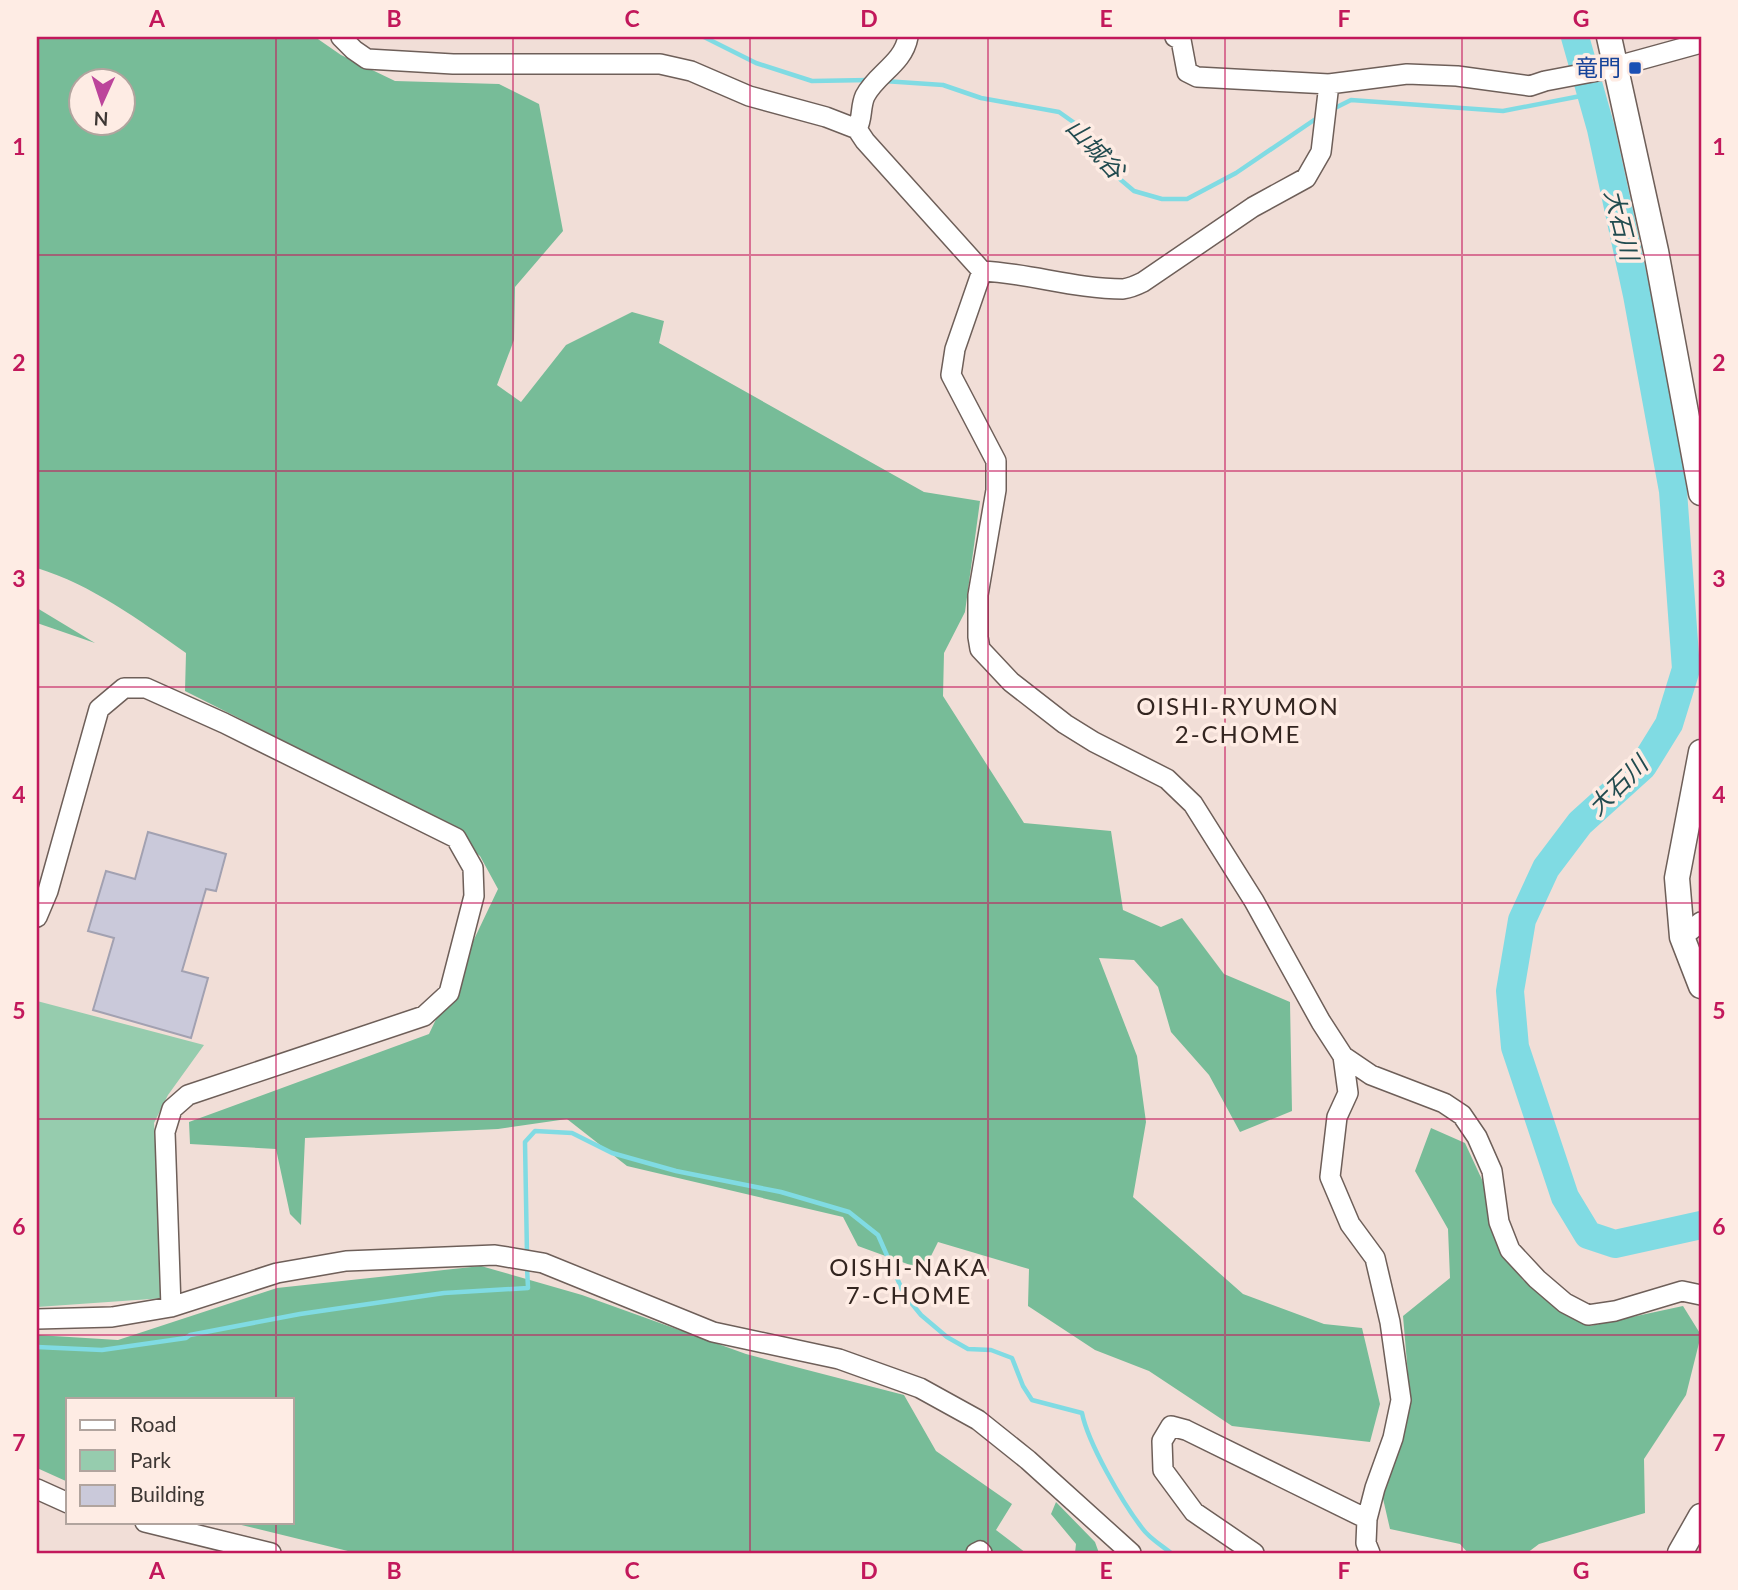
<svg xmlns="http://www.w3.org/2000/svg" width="1738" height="1590" viewBox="0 0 1738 1590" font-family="Lato,'Noto Sans JP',sans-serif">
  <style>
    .green { fill: #96ccae }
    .forest { fill: #77bc98; fill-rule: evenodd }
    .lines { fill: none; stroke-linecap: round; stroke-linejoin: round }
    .stream { stroke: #80dbe3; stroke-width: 4.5 }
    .river { stroke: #80dbe3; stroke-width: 28 }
    .building { fill: #cac9da; stroke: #a2a1b1; stroke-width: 2 }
    .minor-casing { stroke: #6e5f59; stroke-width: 22 }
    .major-casing { stroke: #6e5f59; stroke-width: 27 }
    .minor { stroke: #fff; stroke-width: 19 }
    .major { stroke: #fff; stroke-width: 24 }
    .grid { fill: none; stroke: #c2185b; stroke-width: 2; stroke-opacity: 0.55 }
    .transit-dot { fill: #1a4fb4; stroke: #feece4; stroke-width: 2.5 }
    .labels { text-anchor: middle; stroke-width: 7; stroke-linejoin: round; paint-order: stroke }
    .transit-label { font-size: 23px; fill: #164399; stroke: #feece4; text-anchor: end }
    .water-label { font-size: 24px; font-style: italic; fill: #214b4f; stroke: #feece4 }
    .neighbourhood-label { font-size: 24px; letter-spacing: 2px; fill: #332520; stroke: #feece4 }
    .neatline { fill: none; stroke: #c2185b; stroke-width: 2.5 }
    .grid-label { font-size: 23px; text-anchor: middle; font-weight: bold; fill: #c2185b }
  </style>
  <rect width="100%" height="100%" fill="#f1ded7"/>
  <path class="green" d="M37 1001 204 1045 168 1095 154 1123 165 1298 37 1307Z"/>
  <path class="forest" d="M37 37H315L341 55 395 81 499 84 539 104 563 231 515 287 514 340 497 385 521 402 566 345 632 312 664 321 659 343 924 492 980 501 965 612 944 653 943 696 1024 823 1111 831 1123 910 1161 927 1182 918 1224 974 1290 1002 1292 1111 1240 1132 1209 1075 1171 1032 1158 987 1134 960 1099 958 1137 1056 1146 1122 1133 1197 1243 1294 1324 1324 1362 1328 1380 1404 1370 1442 1232 1426 1149 1371 1095 1350 1028 1306 1029 1269 938 1242 924 1270 858 1246 843 1217 627 1166 567 1119 498 1129 305 1138 301 1225 290 1214 276 1149 190 1144 189 1122 429 1034 498 889 480 856 421 810 185 691 186 653C139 620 92 585 37 568ZM80 80H122V122H80Z
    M37 608 95 643 37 623Z
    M1431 1128 1465 1143 1484 1184 1496 1240 1523 1280 1590 1326 1683 1306 1701 1335 1686 1395 1644 1459 1645 1513 1539 1544 1527 1553H1468L1460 1544 1390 1529 1381 1490 1410 1398 1403 1316 1450 1278 1448 1229 1415 1171Z
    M481 1266 582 1295 746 1354 904 1395 936 1451 1012 1504 996 1530 1026 1553H994L984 1541 963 1553H356L229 1522H292V1399H68V1482L37 1468V1335L118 1340 277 1288Z
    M1056 1502 1095 1542 1099 1553H1075L1076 1544 1051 1514Z"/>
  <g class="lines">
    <path class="stream" d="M704 37 756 63 812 81 869 80
      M884 81 943 85 981 98 1059 112 1076 124 1121 180 1134 191 1162 199H1187L1236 173 1320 116
      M1331 110 1351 100 1503 111 1591 94
      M527 1255 525 1142 535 1131 572 1133 612 1153 676 1171 781 1192 849 1212 878 1235 904 1294 921 1315 947 1337 968 1349 991 1350 1012 1358 1023 1386 1032 1400 1082 1413C1088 1443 1122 1502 1142 1528 1149 1538 1161 1545 1171 1553
      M37 1347 102 1350 186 1338 190 1335 300 1314 444 1293 528 1288 527 1267"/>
    <path class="river" d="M1575 37 1601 129 1637 295 1673 491 1686 669 1669 724 1643 766 1580 823 1546 868 1522 920 1510 991 1515 1047 1565 1197 1588 1235 1615 1244 1701 1225"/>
  </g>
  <path class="building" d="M148 832 226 854 216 891 206 889 182 971 208 978 191 1038 93 1010 114 938 88 931 106 871 135 879Z"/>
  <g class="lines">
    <g class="minor-casing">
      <path id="minor" d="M341 37 354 50 367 59 453 64H660L691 71 749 96 826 117 857 129 865 141 982 271C1028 273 1076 289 1123 289 1129 288 1137 285 1143 282L1253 207 1306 178 1321 152 1329 84
        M1175 37 1181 40 1187 72 1197 77 1329 84 1407 74 1457 76 1530 86 1545 81 1603 70 1701 43
        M857 129C863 118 860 107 865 96 877 73 903 64 908 37
        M982 271 955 349 951 375 996 461V490L978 595V637L980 649 1011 682 1065 724 1094 742 1167 779 1193 804 1254 901 1321 1022 1343 1056 1348 1093 1337 1117 1330 1177 1350 1224 1375 1258 1390 1322 1401 1400 1393 1438 1375 1488 1367 1519 1366 1543 1370 1553
        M37 917 48 891 99 709 124 688H146L224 723 456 838 473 868 474 896 449 993 424 1016 188 1095 172 1109 165 1132 171 1307
        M1682 937 1701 922
        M1343 1056 1371 1075 1444 1103 1462 1115 1477 1137 1492 1171 1499 1222 1510 1250 1537 1279 1565 1303 1588 1315 1615 1311 1682 1291 1701 1295
        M37 1319 112 1317 171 1307 277 1273 346 1261 495 1255 543 1263 713 1332 839 1359 920 1388 978 1420 1028 1460 1131 1553
        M37 1489 68 1503
        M145 1522 271 1553
        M976 1553 980 1551 982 1553
        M1254 1553 1194 1512 1163 1470 1162 1441 1171 1426 1186 1430 1367 1519"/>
    </g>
    <g class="major-casing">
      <path id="major" d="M1609 37 1656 251 1701 493
        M1701 752 1677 878 1682 937 1701 986
        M1680 1553 1701 1516"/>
    </g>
    <use href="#minor" class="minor"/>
    <use href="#major" class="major"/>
  </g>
  <path class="grid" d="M276 37V1399M513 37V1553M750 37V1553M988 37V1553M1225 37V1553M1462 37V1553M37 255H1701M37 471H1701M37 687H1701M37 903H1701M37 1119H1701M37 1335H1701M276 1522V1553"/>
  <rect class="transit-dot" x="1628" y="61" width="14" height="14" rx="3.5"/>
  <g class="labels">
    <g class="transit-label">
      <text x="1621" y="76">竜門</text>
    </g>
    <g class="water-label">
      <text transform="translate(1095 149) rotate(47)" y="8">山城谷</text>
      <text transform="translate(1621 225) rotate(76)" y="8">大石川</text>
      <text transform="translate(1618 786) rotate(-45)" y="8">大石川</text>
    </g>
    <g class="neighbourhood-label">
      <text x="1238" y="715">OISHI-RYUMON<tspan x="1238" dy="28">2-CHOME</tspan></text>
      <text x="909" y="1276">OISHI-NAKA<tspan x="909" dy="28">7-CHOME</tspan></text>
    </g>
  </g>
  <rect width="1738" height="1590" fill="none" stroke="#feece4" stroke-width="77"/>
  <rect x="66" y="1398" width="228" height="126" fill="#feece4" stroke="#b1a49e" stroke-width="2"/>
  <rect x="80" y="1420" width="35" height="10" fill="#ffffff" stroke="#b1a49e" stroke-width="2"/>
  <text x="130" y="1432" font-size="21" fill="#3e3734">Road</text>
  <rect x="80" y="1450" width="35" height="21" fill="#96ccae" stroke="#b1a49e" stroke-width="2"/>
  <text x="130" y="1468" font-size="21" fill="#3e3734">Park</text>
  <rect x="80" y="1485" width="35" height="21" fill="#cac9da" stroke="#b1a49e" stroke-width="2"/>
  <text x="130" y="1502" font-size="21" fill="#3e3734">Building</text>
  <g transform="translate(102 102) rotate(183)"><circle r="33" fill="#feece4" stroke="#b1a49e" stroke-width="2"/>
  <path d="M0-5L12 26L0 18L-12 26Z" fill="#bc459b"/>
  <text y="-10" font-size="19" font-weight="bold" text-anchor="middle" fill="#3e3734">N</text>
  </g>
  <rect x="38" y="38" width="1662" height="1514" class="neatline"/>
  <g class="grid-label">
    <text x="157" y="27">A</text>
    <text x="394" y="27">B</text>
    <text x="632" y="27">C</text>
    <text x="869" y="27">D</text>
    <text x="1106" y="27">E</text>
    <text x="1344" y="27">F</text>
    <text x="1581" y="27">G</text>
    <text x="19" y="155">1</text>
    <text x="1719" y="155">1</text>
    <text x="19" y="371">2</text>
    <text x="1719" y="371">2</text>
    <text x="19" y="587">3</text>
    <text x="1719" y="587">3</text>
    <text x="19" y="803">4</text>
    <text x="1719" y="803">4</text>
    <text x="19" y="1019">5</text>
    <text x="1719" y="1019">5</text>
    <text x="19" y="1235">6</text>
    <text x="1719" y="1235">6</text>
    <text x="19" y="1451">7</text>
    <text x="1719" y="1451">7</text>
    <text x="157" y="1579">A</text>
    <text x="394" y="1579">B</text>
    <text x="632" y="1579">C</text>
    <text x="869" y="1579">D</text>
    <text x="1106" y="1579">E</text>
    <text x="1344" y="1579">F</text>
    <text x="1581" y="1579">G</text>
  </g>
</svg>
